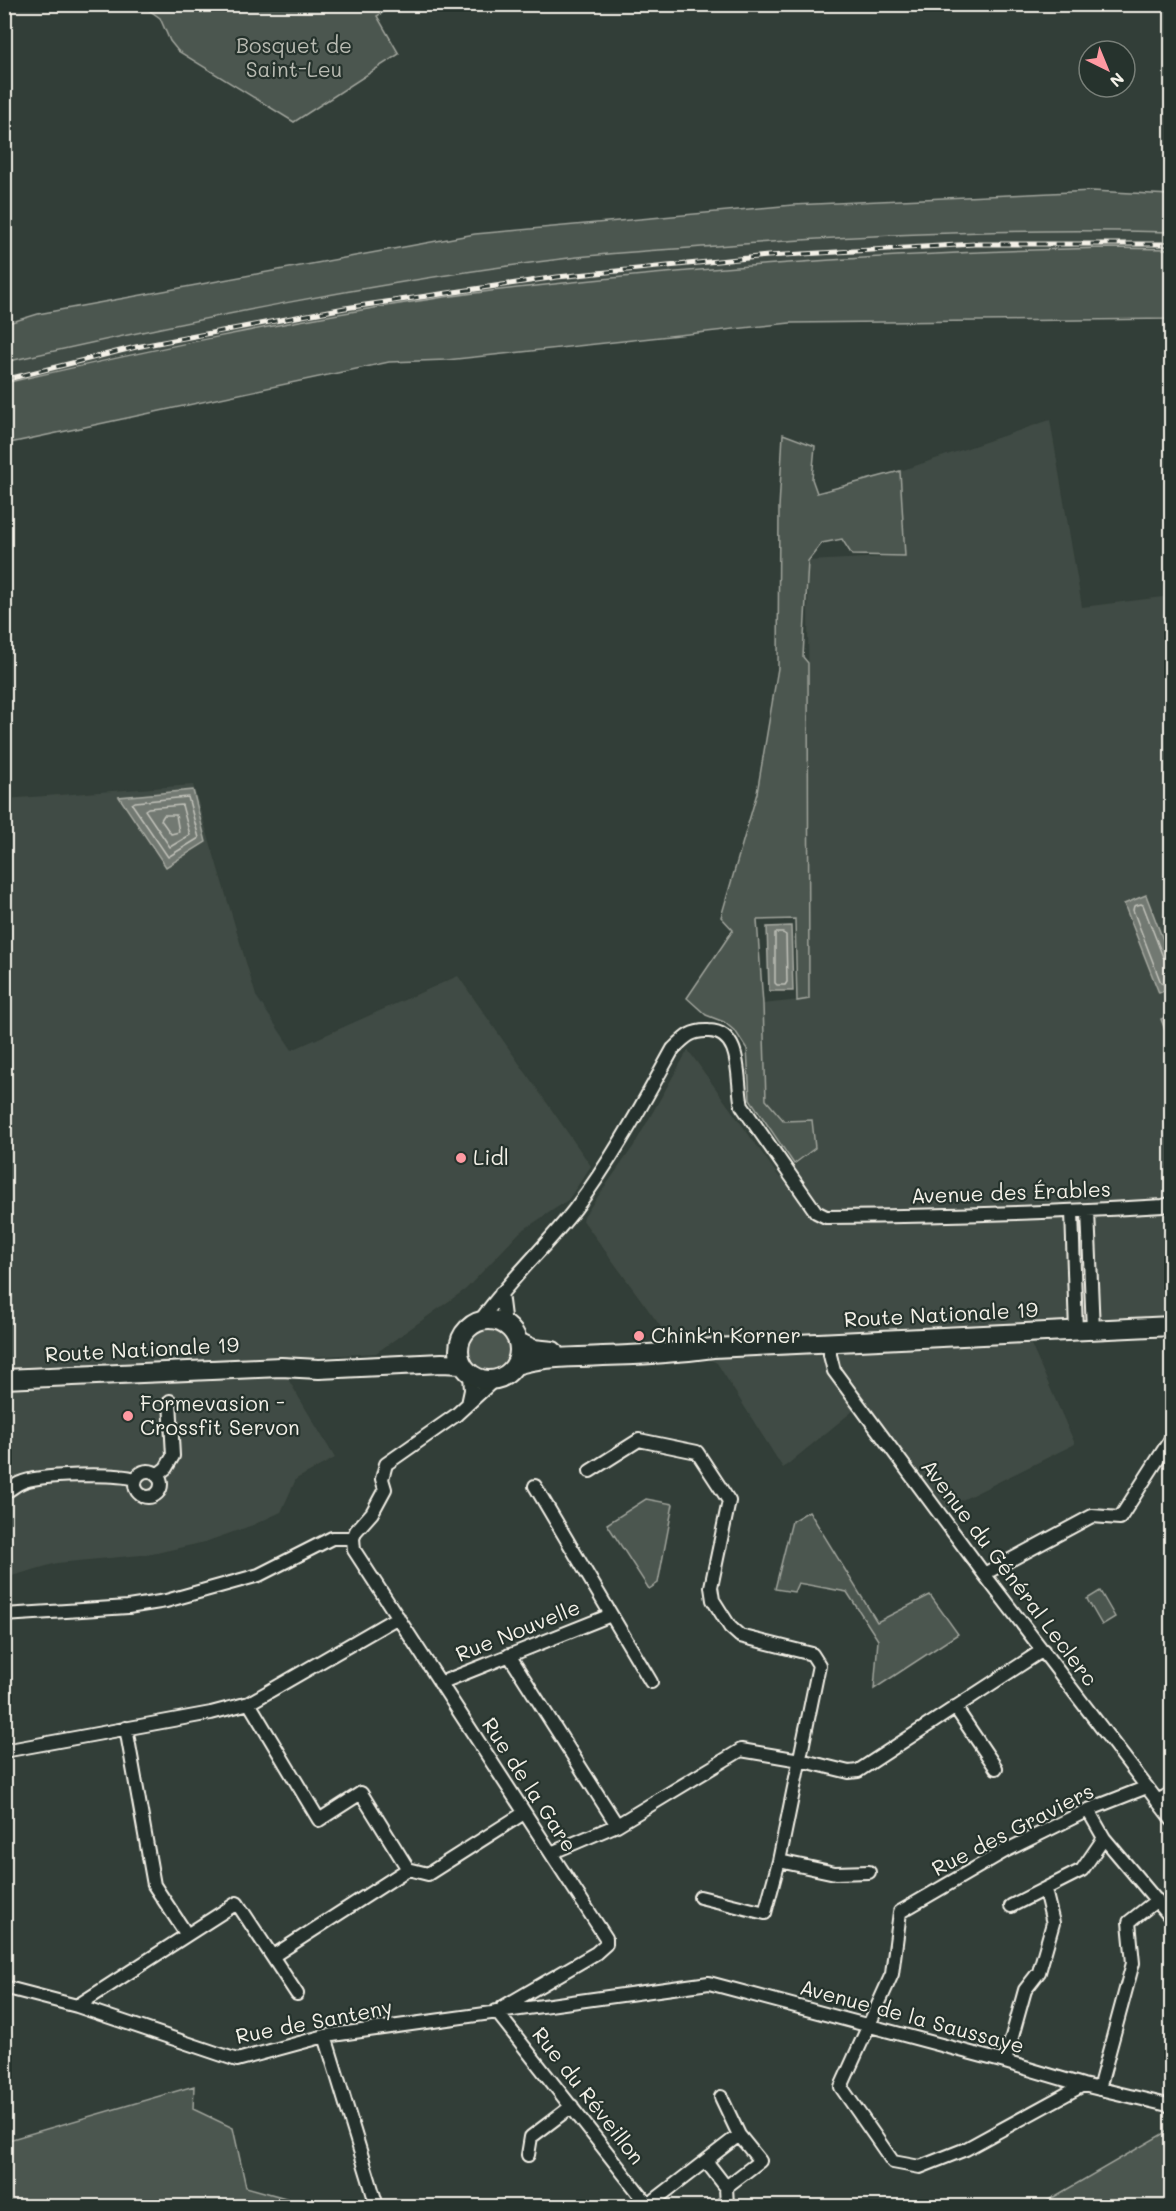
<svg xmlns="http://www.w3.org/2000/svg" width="1176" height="2211" viewBox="0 0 1176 2211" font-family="Mali,sans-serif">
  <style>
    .built { fill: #404b44 }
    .green { fill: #4c564f; stroke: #a0a49c; stroke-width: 1.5 }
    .water { fill: #727972; stroke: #a6a9a1; stroke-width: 1.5 }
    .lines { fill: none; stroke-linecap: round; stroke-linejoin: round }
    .shore { stroke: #c0c1b9; stroke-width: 1.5 }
    .street-casing { stroke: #f4f1e8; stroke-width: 16 }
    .primary-casing { stroke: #f4f1e8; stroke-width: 22 }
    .street { stroke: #26332d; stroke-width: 12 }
    .primary { stroke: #26332d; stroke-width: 18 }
    .rail-casing { stroke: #f4f1e8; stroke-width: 5 }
    .rail { stroke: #26332d; stroke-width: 3; stroke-dasharray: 9; stroke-linecap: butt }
    .poi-dot { fill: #ff9aa2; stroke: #26332d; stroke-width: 2 }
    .labels { text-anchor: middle; stroke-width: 4.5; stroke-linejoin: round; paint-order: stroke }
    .park-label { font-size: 21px; fill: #b9bbb2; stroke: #26332d }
    .poi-label { font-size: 21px; fill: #f4f1e8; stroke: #26332d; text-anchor: start }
    .street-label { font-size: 21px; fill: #f4f1e8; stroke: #26332d }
  </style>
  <rect width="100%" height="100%" fill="#323e38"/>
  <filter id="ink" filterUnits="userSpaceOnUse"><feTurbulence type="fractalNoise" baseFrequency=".0167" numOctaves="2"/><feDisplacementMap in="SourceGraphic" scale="12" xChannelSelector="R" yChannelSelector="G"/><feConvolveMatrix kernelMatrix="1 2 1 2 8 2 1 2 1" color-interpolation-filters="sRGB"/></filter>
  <g filter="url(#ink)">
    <path class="built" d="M1092 191 1171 195V319L790 323 447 360 269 367 5 423V324L38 314 475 234 793 205Z
      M1050 420 1082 607 1171 596V1319L1025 1331 1075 1444 940 1511 859 1406 783 1468 717 1363 669 1338 582 1219 633 1147 688 1050 780 1178 815 1148 784 1121 766 1100 763 1004 809 999 808 561 905 556 900 471Z
      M193 785 256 996 292 1050 458 976 591 1166 568 1200 520 1232 466 1289 376 1353 276 1359 335 1458 296 1479 281 1512 253 1525 205 1542 152 1554 57 1563 5 1578V799Z"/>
    <path class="green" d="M142 5H395L377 16 399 54 294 122 178 51 170 41 160 18Z
      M1092 191 1171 195V232C1020 228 868 234 716 246 667 250 618 252 569 258 379 281 191 320 5 362V324L38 314 475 234 793 205Z
      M1106 248 1171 249V319L790 323 447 360 389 362 5 444V383C146 351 288 320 432 299 506 288 580 281 654 274 805 260 955 251 1106 248Z
      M783 434 815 446 812 479 817 493 900 471 905 556 852 555 842 539 822 543 808 561 803 657 808 663 809 999 797 1001 795 919 757 920 763 1004 766 1100 784 1121 812 1120 815 1148 794 1164 750 1099 747 1049 736 1032 724 1022 706 1015 687 998 733 930 721 917 757 793 778 668 779 508Z
      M467 1350a22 22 0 1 1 44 0a22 22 0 1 1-44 0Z
      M646 1499 673 1504 658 1583 649 1589 607 1524Z
      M809 1511 877 1622 930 1595 958 1634 874 1689 878 1640 847 1592 798 1583 794 1592 775 1589 792 1521Z
      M1100 1591 1115 1617 1102 1625 1087 1599Z
      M194 2086 193 2109 233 2128 246 2187 289 2199 292 2206H5V2141Z
      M1171 2129V2206H1038Z"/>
    <path class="water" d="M193 790 206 842 166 867 119 797Z
      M1146 895 1171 961V988L1159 993 1124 904Z
      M791 926 793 991H769L767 927Z
      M1171 1014V1046L1161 1019Z"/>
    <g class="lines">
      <path class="shore" d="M188 797 199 838 168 857 132 804 135 802Z
        M182 805 190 835 170 847 145 810 148 808Z
        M164 815H176L179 832 171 834 161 820Z
        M775 933H783L786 935 787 982 785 985H777L775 983Z
        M1172 961 1163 957 1143 905 1141 904 1134 906 1133 910 1161 983 1164 984 1172 983"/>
      <g class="street-casing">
        <path id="street" d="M1072 1211 1076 1331
          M1088 1211 1093 1330
          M501 1293 505 1325
          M480 1321C508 1281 545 1248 575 1209 613 1159 643 1103 673 1049 685 1037 691 1030 709 1031 744 1032 736 1083 742 1106L816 1212 826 1217C939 1216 1050 1213 1163 1206L1172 1203
          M830 1343V1355L834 1371 984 1574 1172 1820
          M468 1404 471 1390 470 1374
          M590 1471 639 1440 697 1452 729 1501 711 1587 713 1600 730 1627 740 1636 812 1654 819 1665 779 1861 765 1913 700 1897
          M135 1484a13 13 0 1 1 26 0a13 13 0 1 1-26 0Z
          M157 1475 166 1468 173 1456 170 1401
          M535 1486 651 1682
          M4 1493C10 1490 15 1485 20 1483 38 1474 116 1473 136 1479
          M353 1538 354 1550 606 1938V1944L596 1953 503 2007
          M353 1538 356 1531 372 1513 385 1489 382 1479 386 1464 456 1415 494 1380
          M984 1574 1092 1516 1120 1518 1172 1437
          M4 1615 128 1607 166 1601 259 1575 332 1538H353
          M509 1655 617 1825
          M440 1683 611 1615
          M249 1703 319 1820 361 1793 408 1869
          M955 1707 996 1768
          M126 1728 154 1885 187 1935 237 1903 297 1994
          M4 1751 211 1713 249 1703 398 1617
          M1157 1801 1172 1793
          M1088 1810 1104 1838 1172 1919
          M551 1853 617 1825 741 1750 800 1760 849 1772 858 1771 1043 1650
          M779 1861 835 1873 869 1872
          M1011 1906 1082 1870 1104 1838
          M273 1956 408 1869 428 1874 524 1813
          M4 1987 77 2006 237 2060 325 2036 709 1983 1005 2062 1083 2085 1172 2106
          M77 2006 187 1935
          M496 2011 649 2206
          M325 2036 377 2206
          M1005 2062 1025 1990 1039 1972 1053 1923 1045 1890
          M1083 2085 966 2149 920 2167 893 2162 841 2087 892 1974 900 1912 1005 1851 1088 1810 1147 1787
          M1099 2089 1133 1963 1129 1922 1157 1900
          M528 2155 531 2137 572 2106
          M706 2161 726 2187 760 2161 739 2135 721 2097
          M726 2187 727 2206
          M647 2206 739 2135"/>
      </g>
      <g class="primary-casing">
        <path id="primary" d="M459 1350a30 30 0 1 1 60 0a30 30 0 1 1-60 0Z
          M518 1342 533 1349 553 1351
          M516 1365C544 1356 574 1358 603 1356 640 1355 676 1353 713 1348L1172 1326
          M4 1379 281 1367 319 1369 442 1363 461 1364"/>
      </g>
      <use href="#street" class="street"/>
      <use href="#primary" class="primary"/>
      <g class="rail-casing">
        <path id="rail" d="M4 380 136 347 345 308 557 277 768 256 975 244H1172"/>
      </g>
      <use href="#rail" class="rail"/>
    </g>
  </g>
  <g class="poi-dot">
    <circle cx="461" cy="1158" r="6"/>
    <circle cx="639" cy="1336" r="6"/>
    <circle cx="128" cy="1416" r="6"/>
  </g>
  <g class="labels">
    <g class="park-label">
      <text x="294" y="53">Bosquet de<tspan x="294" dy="24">Saint-Leu</tspan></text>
    </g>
    <g class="poi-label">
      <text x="473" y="1165">Lidl</text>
      <text x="651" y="1343">Chink'n Korner</text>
      <text x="140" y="1411">Formevasion -<tspan x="140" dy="24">Crossfit Servon</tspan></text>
    </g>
    <g class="street-label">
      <text transform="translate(1011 1193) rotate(-2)" y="7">Avenue des Érables</text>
      <text transform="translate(941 1315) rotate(-3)" y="7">Route Nationale 19</text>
      <text transform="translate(142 1350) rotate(-3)" y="7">Route Nationale 19</text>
      <text transform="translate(1009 1573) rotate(53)" y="7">Avenue du Général Leclerc</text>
      <text transform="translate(518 1631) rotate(-22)" y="7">Rue Nouvelle</text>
      <text transform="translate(529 1785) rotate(57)" y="7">Rue de la Gare</text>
      <text transform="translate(1013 1830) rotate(-27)" y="7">Rue des Graviers</text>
      <text transform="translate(912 2017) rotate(15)" y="7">Avenue de la Saussaye</text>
      <text transform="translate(314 2022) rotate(-11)" y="7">Rue de Santeny</text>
      <text transform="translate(588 2096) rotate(52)" y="7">Rue du Réveillon</text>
    </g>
  </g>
  <rect width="1176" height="2211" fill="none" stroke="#26332d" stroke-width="24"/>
  <rect x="12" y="12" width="1152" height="2187" fill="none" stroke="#f4f1e8" stroke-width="2" filter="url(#ink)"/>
  <g transform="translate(1107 69) rotate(137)"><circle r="28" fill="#26332d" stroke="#787f78" stroke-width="1.5"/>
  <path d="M0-4.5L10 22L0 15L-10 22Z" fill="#ff9aa2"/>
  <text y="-9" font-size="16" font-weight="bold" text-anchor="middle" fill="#f4f1e8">N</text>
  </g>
</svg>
